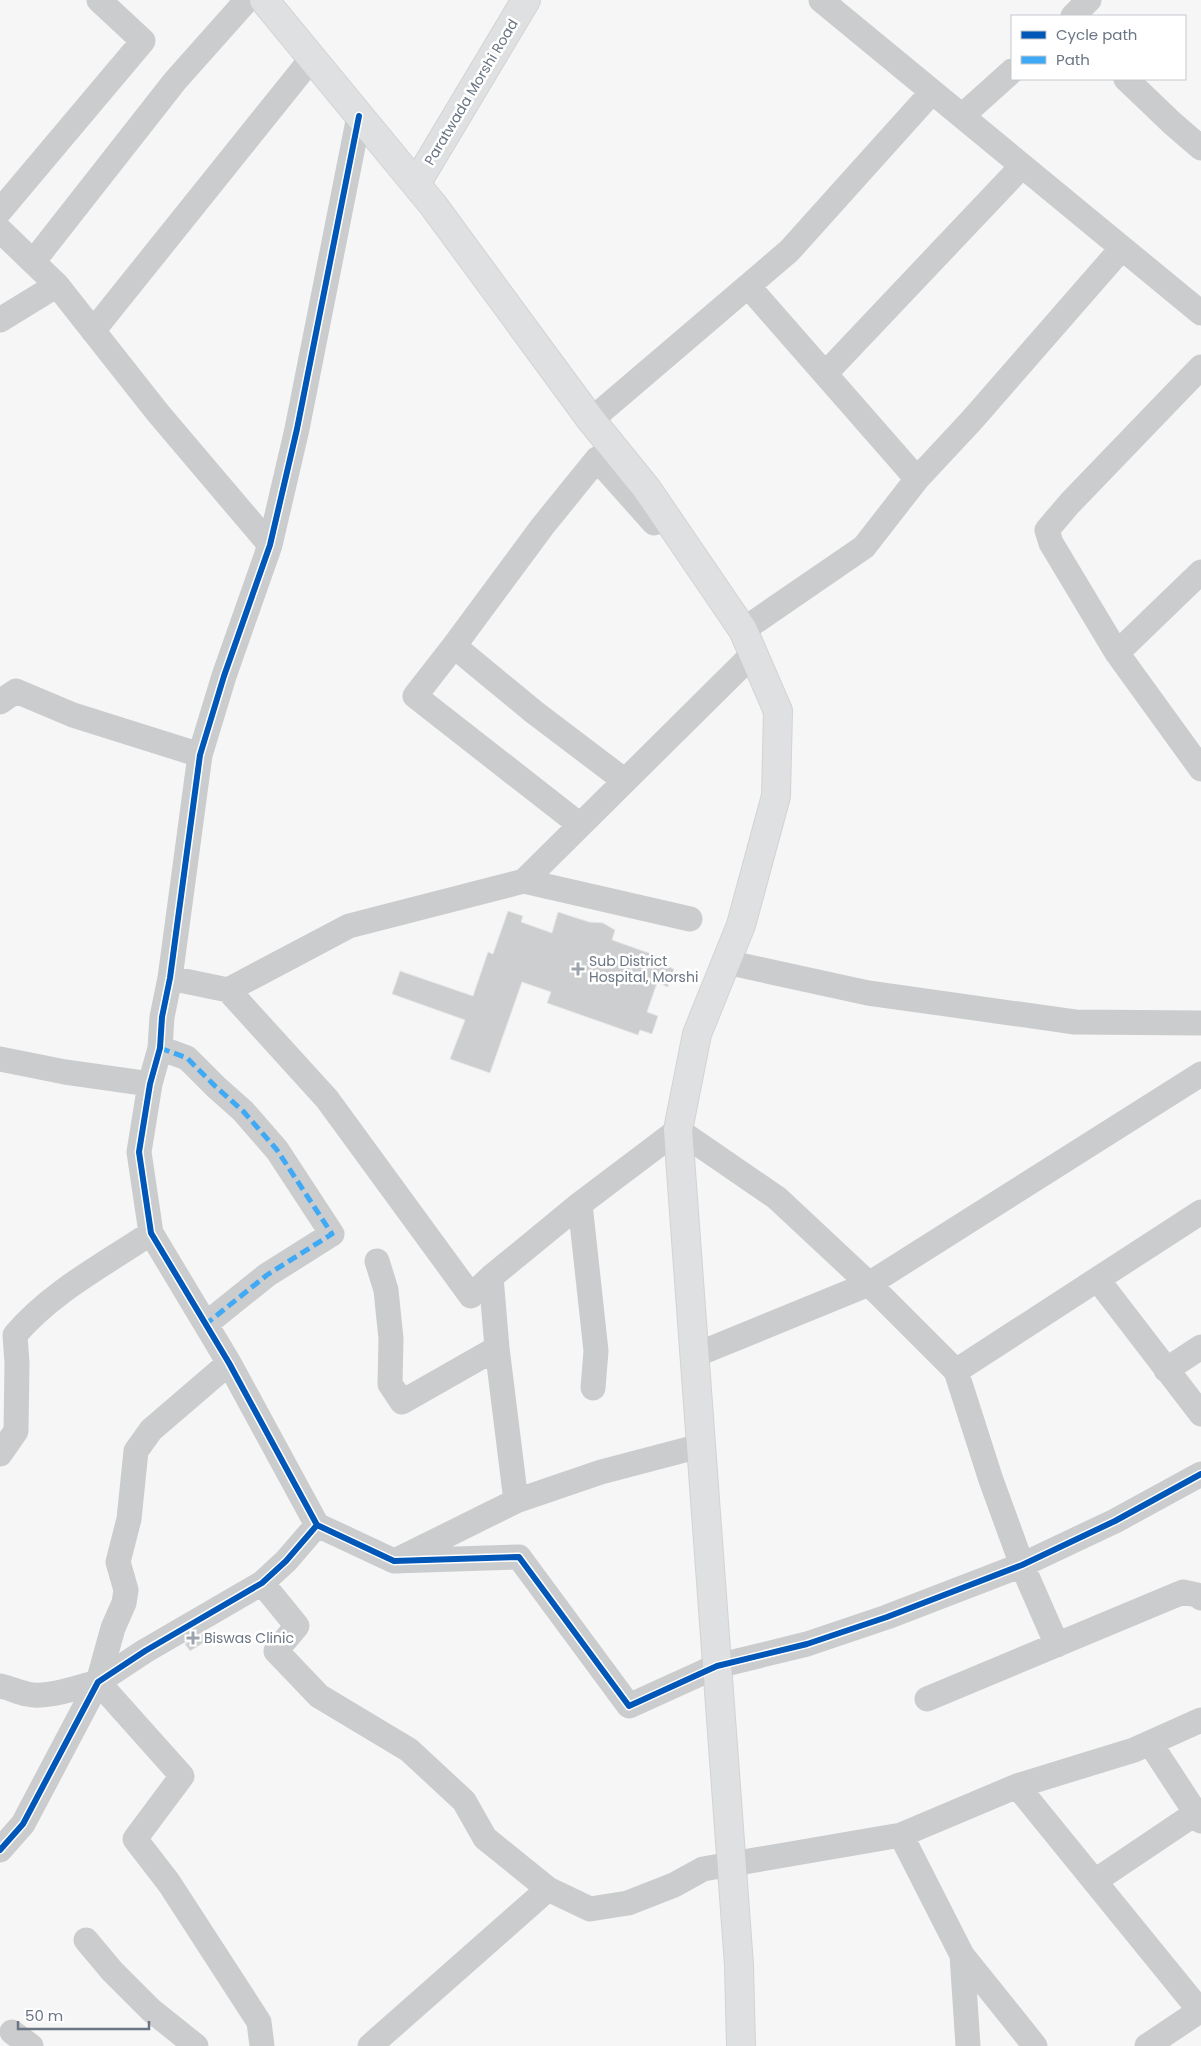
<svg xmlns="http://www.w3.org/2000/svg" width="1201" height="2046" viewBox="0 0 1201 2046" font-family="Poppins,sans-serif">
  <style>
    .building { fill: #cdcecf; stroke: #e6e6e6 }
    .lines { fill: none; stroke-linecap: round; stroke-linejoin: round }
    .highway-casing { stroke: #d3d3d4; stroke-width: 30 }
    .minor { stroke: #cbcccd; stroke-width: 25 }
    .highway { stroke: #dfe0e1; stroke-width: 28 }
    .quiet { stroke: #3fa9f5; stroke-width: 5; stroke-dasharray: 10 5; stroke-linecap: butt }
    .cycleway-casing { stroke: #fff; stroke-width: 9 }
    .cycleway { stroke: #0057b8; stroke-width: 6 }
    .poi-dot { fill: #9ba3ab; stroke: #fff; stroke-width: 2 }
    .labels { text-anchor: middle; stroke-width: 5; stroke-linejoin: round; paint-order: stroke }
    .street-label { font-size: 14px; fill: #6a7683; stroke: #fff }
    .poi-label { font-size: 14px; fill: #6a7683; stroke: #fff; text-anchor: start }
  </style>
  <rect width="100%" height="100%" fill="#f6f6f6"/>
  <path class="building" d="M508 911 523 916 521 922 552 933 558 912 589 922 603 923 615 930 612 940 666 959 664 965 674 969 668 987 657 983 647 1012 658 1016 652 1034 640 1030 638 1035 547 1003 551 992 522 982 490 1073 450 1059 465 1020 392 994 400 971 473 996 488 952 493 954Z
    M204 1633 208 1640 190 1651 185 1644Z"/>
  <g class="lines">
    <g class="highway-casing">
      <path id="highway" d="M264 0 433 205 591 420 647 489 743 630 778 711 776 796 741 925 697 1034 678 1130 739 1965 741 2046
        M416 184 526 0"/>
    </g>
    <path class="minor" d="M821 0 1201 313
      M1073 16 1089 0
      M1126 79 1172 123 1201 148
      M962 116 1012 71
      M0 211 143 41 99 0
      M0 230 33 262
      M57 285 158 413 270 545
      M748 286 917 479
      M0 320 57 285 33 262 175 81 247 0
      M93 331 312 58
      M1201 367 1070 503 1047 530 1051 543 1117 653 1201 769
      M825 374 1022 166
      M591 420 789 251 932 92
      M743 630 864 547 917 479 972 420 1122 248
      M454 646 542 527 597 459 654 523 666 516
      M1117 653 1201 572
      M0 702 16 691 73 715 200 755
      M580 825 415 696 454 646 534 712 625 781
      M524 881 753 654
      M726 962 868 993 1075 1022 1201 1023
      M170 978 228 990 349 926 524 881 690 919
      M228 990 327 1099 471 1296 491 1277
      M160 1048 187 1058 216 1087 243 1111 277 1150 332 1234 267 1275 206 1324
      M0 1059 65 1072 150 1084
      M580 1204 678 1130 777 1198 869 1284 956 1371 1201 1212
      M377 1261 386 1290 391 1339 390 1384 402 1402 497 1348
      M1098 1280 1201 1414
      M693 1356 869 1284 1201 1074
      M1166 1370 1201 1347
      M956 1371 991 1480 1022 1565 1057 1645
      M0 1454 16 1431 17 1363 15 1335C51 1292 105 1264 151 1233
      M516 1501 497 1348 491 1277 580 1204 596 1351 593 1388
      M317 1525 394 1561 519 1557 629 1706 717 1666 807 1644 887 1617 1022 1565 1115 1521 1201 1474
      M401 1558 516 1501 601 1472 700 1446
      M262 1583 297 1626 276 1651 319 1696 409 1750 464 1801 485 1838 548 1889 370 2046
      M98 1682 113 1628 124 1603 126 1590 118 1562 129 1519 136 1451 151 1430 229 1363
      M0 1686C10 1688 18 1692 27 1694 46 1699 79 1687 98 1682L182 1776 135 1839 169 1883 259 2022 262 2046
      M927 1699 1183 1592 1197 1595 1201 1598
      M1150 1743 1201 1821
      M1017 1786 1201 2012
      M901 1835 1017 1786 1134 1750 1201 1720
      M0 1850 23 1824 98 1682 145 1651 262 1583 286 1561 317 1525 229 1363 151 1233 139 1152 150 1084 160 1048 162 1017 170 978 200 755 224 676 270 545 297 429 359 116
      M1095 1881 1196 1813
      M548 1889 590 1909 628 1903 674 1885 703 1869 901 1835 962 1955 968 2046
      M86 1940 112 1971 151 2010 196 2046
      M962 1955 1035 2046
      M12 2032 31 2046
      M1147 2046 1201 2010"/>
    <use href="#highway" class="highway"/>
    <path class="quiet" d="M160 1048 187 1058 216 1087 243 1111 277 1150 332 1234 267 1275 206 1324"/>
    <g class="cycleway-casing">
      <path id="cycleway" d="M317 1525 394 1561 519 1557 629 1706 717 1666 807 1644 887 1617 1022 1565 1115 1521 1201 1474
        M0 1850 23 1824 98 1682 145 1651 262 1583 286 1561 317 1525 229 1363 151 1233 139 1152 150 1084 160 1048 162 1017 170 978 200 755 224 676 270 545 297 429 359 116"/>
    </g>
    <use href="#cycleway" class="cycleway"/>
  </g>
  <g class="poi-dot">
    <path d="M575.5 961.5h5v5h5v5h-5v5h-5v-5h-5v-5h5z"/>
    <path d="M190.5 1630.5h5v5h5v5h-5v5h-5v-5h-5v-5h5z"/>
  </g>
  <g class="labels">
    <g class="street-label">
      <text transform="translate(471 92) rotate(-59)" y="5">Paratwada Morshi Road</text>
    </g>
    <g class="poi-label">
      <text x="589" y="966">Sub District<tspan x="589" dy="16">Hospital, Morshi</tspan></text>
      <text x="204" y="1643">Biswas Clinic</text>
    </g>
  </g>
  <rect x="1011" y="15" width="175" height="65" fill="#ffffff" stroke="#c3c8cd"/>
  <rect x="1021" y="31" width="25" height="8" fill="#0057b8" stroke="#c3c8cd"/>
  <text x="1056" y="40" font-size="15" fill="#6a7683">Cycle path</text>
  <rect x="1021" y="56" width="25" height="8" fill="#3fa9f5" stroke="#c3c8cd"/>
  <text x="1056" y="65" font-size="15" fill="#6a7683">Path</text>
  <path d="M18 2021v8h131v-8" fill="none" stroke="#6a7683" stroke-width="2.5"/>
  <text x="25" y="2021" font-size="15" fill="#6a7683" stroke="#ffffff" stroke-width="4" paint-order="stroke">50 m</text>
</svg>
